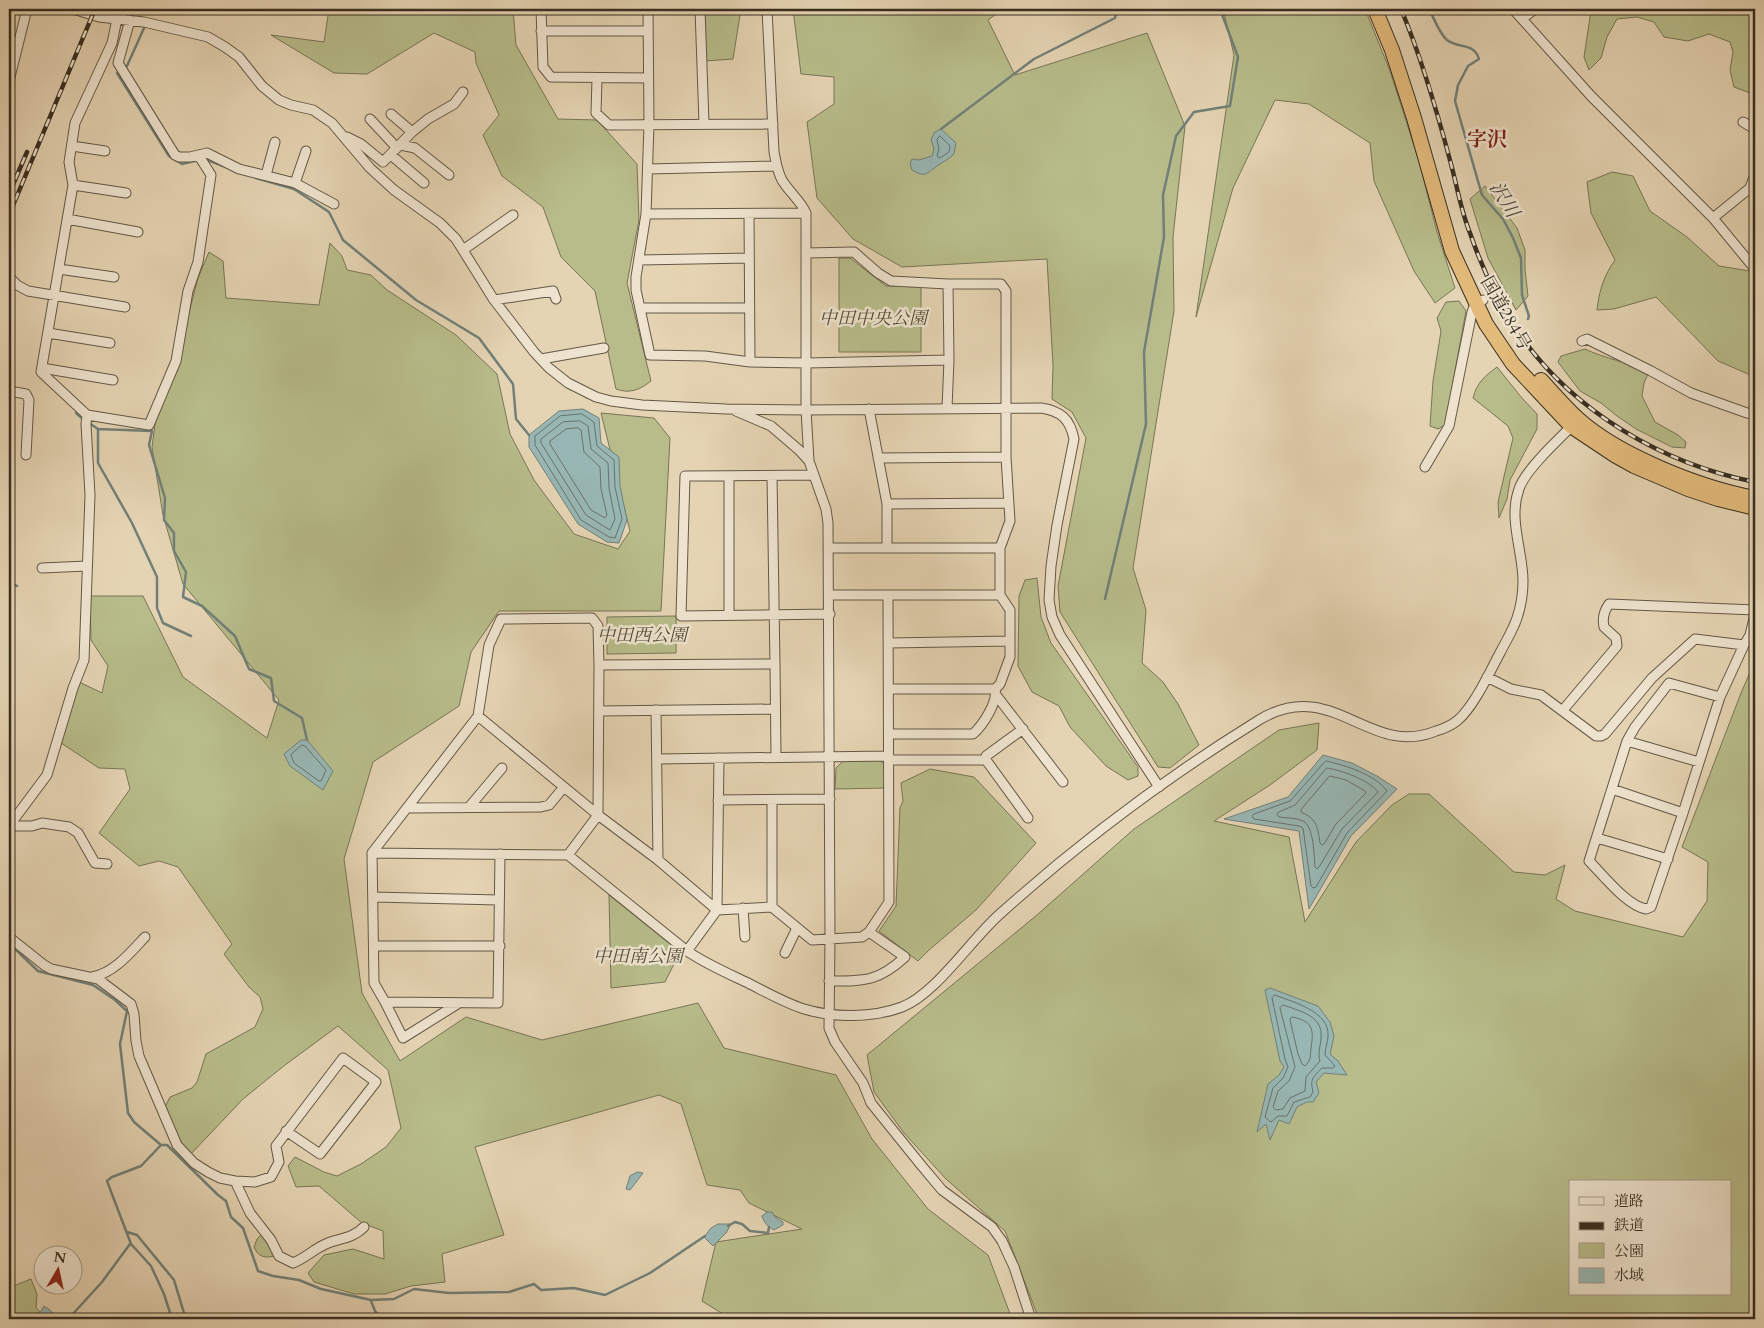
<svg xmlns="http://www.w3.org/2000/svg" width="1764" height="1328" viewBox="0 0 1764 1328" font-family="Cardo,'Noto Serif JP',serif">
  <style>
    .green { fill: #b7bc8a; stroke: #787556; fill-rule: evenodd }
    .water { fill: #98b7b4; stroke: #728079 }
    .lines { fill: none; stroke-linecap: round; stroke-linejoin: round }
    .shore { stroke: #68726a; stroke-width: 1 }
    .stream { stroke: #728079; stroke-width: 2.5 }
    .minor-casing { stroke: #635846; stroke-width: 11 }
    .highway-casing { stroke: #382e21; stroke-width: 16 }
    .minor { stroke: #eee3ce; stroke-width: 9 }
    .highway { stroke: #e2ba7a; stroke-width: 14 }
    .rail-casing { stroke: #382e21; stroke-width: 4.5 }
    .rail { stroke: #eee3ce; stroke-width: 2.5; stroke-dasharray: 8; stroke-linecap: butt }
    .labels { text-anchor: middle; stroke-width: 5; stroke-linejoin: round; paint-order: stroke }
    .street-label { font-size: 18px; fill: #382e21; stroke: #eee3ce }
    .park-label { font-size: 18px; font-style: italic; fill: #514a36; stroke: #eee3ce }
    .water-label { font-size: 19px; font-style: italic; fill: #4b493e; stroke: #eee3ce }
    .quarter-label { font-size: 20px; font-weight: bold; fill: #7a1f14; stroke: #eee3ce }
  </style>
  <rect width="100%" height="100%" fill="#e5d4b3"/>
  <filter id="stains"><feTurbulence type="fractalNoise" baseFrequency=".004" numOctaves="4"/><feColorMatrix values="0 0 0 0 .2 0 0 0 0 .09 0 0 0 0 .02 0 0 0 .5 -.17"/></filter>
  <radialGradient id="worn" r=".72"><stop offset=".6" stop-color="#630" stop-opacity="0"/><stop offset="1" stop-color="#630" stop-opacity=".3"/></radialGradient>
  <path class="green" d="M329 9H513L516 45 558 119 597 120 637 164 639 220 627 283 651 381C640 390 629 394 616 389L595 291 561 257 543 207 502 176 483 135 499 115 476 63 475 52 434 33 367 74 334 73 271 35 324 42Z
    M705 9H741L733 59 705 61Z
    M793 9H1003L988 20 1015 75 1147 33 1185 126 1173 237 1174 311 1133 568 1146 610 1142 663 1163 682 1178 704 1199 745 1170 768 1158 767 1060 612 1058 586 1086 438 1072 412 1052 399 1053 365 1047 259 902 267 853 239 817 198 807 122 834 104V77L801 74Z
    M1223 9H1365L1390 71 1419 161 1437 232 1455 288 1435 303 1414 271 1374 181 1370 143 1309 104 1275 100 1233 188 1196 317 1234 55Z
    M1597 9H1755V93H1750L1734 87 1730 70 1733 52 1730 42 1709 34 1688 41 1664 37 1654 22 1637 17 1617 19 1607 37 1601 58 1589 70 1584 57 1591 11Z
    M1612 172 1633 176 1650 211 1687 237 1719 266 1750 271 1755 277V377L1718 361 1656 297 1614 309 1597 310C1599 291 1604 275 1615 260L1591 213 1587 182Z
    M1485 186 1517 228 1525 250V269L1528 296 1516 310 1488 258 1470 199Z
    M330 243 342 256 347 270 371 275 387 290 456 335 497 374 510 434 534 480 574 534 618 549 630 531 601 413 654 418 670 438 661 611H499L471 652 459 706 373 762 344 859 362 993 400 1061 466 1017 542 1040 698 1003 724 1048 836 1075 872 1139 928 1209 988 1255 1012 1319H731L702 1301 716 1242 802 1229 749 1203 740 1190 707 1185 681 1104 659 1095 475 1147 504 1235 442 1254 445 1282 411 1286 385 1294H354L314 1282 308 1273 324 1255 353 1249 384 1259 383 1231 362 1223 319 1186 296 1187 288 1166 295 1157 324 1172 337 1176 361 1164 386 1147 401 1128 388 1070 338 1026 285 1065 243 1099 190 1155 178 1140 163 1111 170 1097 192 1088 197 1082 206 1054 255 1027 263 1009 260 997 249 987 224 954 232 944 178 867 159 861 139 866 99 833 130 789 125 769 99 768 58 741 79 682 102 693 108 666 91 640 90 596H143L183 677 267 738 279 700 183 584 163 515 152 447 156 417 174 370 198 278 209 252 223 261 226 298 319 305Z
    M839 258H850L886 286H921V352H839Z
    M1459 301 1466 311 1445 425 1438 429 1430 426 1433 381 1441 331 1437 318 1446 302Z
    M1585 349C1606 359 1627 361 1648 374L1644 383 1642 396 1655 422 1678 435 1686 442 1685 448 1672 447 1636 429 1617 416 1601 403 1580 391 1558 362 1561 356Z
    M1497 367 1522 398 1537 414V429L1510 480 1507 499 1499 518 1498 502 1513 438 1508 426 1473 398C1477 382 1485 376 1497 367Z
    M1037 578 1041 617 1051 643 1138 767V776L1128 780 1106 766 1070 727 1059 706 1032 692 1018 666 1019 596 1025 580Z
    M676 616V653L607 654V617Z
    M1755 661V1319H1039L1005 1231 946 1179 904 1133 874 1092 867 1055 1037 915 1134 829 1279 730 1319 723 1317 750 1270 785 1214 821 1289 837 1305 922 1356 842 1392 805 1409 794H1429L1514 872 1545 875 1565 865 1556 899 1575 911 1683 937 1707 901 1708 862 1682 847 1741 693ZM1570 1182H1730V1294H1570Z
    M844 760H879L885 765 886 788 835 789 836 768Z
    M930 769 974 777 1036 843 976 910 929 950 918 961 879 931 896 906 900 808 903 801 901 783Z
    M609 895 680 952 665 982 611 988Z
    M263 1233 278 1255C267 1258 259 1259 254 1247L257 1239Z
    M31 1279 37 1294 36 1308 48 1319H9V1291L16 1285Z"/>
  <path class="water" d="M941 129 956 143 954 154C949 159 943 162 937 166 925 174 927 178 912 170L910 163 912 159 919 160 932 156 934 149 931 139 935 132Z
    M583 409 599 418 601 443 619 457 620 486 627 520 619 543 607 542 578 524 529 447V435L559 411Z
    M301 740H307L333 771 323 790 290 766 284 754Z
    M1323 755 1352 763 1377 776 1397 789 1351 836 1309 909 1299 831 1224 819 1288 797Z
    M1270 988 1318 1006 1330 1022 1334 1036 1330 1054 1338 1061 1347 1075 1324 1073 1316 1082 1319 1093 1313 1102H1307L1297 1107 1289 1124 1279 1120 1270 1140 1266 1124 1257 1132 1268 1084 1279 1075 1284 1067 1280 1061 1265 990Z
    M637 1172 643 1173 630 1190 626 1189 630 1176Z
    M767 1212H772L775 1217 783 1222V1225L774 1230C768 1227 764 1223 762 1216Z
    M718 1224H731L726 1233 713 1246 704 1237 711 1228Z
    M44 1306 50 1310 58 1319H27L41 1311Z"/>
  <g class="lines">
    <path class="shore" d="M940 136 950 146 949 152 940 158 937 156 939 149 937 140Z
      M582 414 594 422 597 446 614 460 615 487 622 519 615 538 609 537 581 520 535 445V436L560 416Z
      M580 421 588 426 591 449 608 463 609 488 615 519 610 530 586 515 541 443V439L563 422Z
      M578 428 581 430 584 452 600 467 601 489 607 515 605 518 591 510 550 444V441L566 429Z
      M302 745 305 746 326 770 321 781H319L294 763 291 755Z
      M1326 761C1345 765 1376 775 1387 791L1347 833 1316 887 1313 888 1311 886 1303 828 1299 826 1254 819 1252 816 1254 814 1290 801Z
      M1327 768C1341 770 1369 780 1378 792L1342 829 1319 867 1317 869 1315 867C1314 856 1314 826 1303 821 1297 818 1287 818 1279 817L1277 814 1279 812 1295 805Z
      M1330 776 1346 780 1365 791 1366 793 1336 824 1324 844 1322 845 1320 843C1318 829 1317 818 1302 813L1301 810Z
      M1275 995C1292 1002 1330 1011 1328 1036 1328 1042 1325 1048 1325 1055L1335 1066 1333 1068H1322C1312 1078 1310 1079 1313 1092L1310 1097 1294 1102 1287 1116H1278L1271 1122 1265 1117 1273 1088 1283 1078 1288 1067 1285 1059 1272 998Z
      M1283 1005C1297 1010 1321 1015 1321 1034 1322 1043 1317 1051 1320 1061L1306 1077 1305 1091 1290 1098 1283 1109 1276 1110 1273 1107 1278 1091 1289 1081 1295 1067 1280 1008Z
      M1292 1017C1313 1021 1314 1029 1311 1048 1310 1056 1312 1059 1305 1066L1302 1064 1298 1054 1290 1020Z"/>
    <path class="stream" d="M1429 9C1434 18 1439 33 1447 40 1458 49 1474 42 1479 59L1468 66 1458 85 1455 101 1482 195 1503 219 1513 238 1521 258 1522 295 1529 316 1528 319
      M124 67 127 66 144 28
      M120 71 117 73 169 156 182 164 199 160
      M941 129 1034 59 1115 18 1117 9
      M205 159 223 166
      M256 178 294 189 329 212 343 240 416 300 479 338 513 384 516 419 529 435
      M76 413 84 420
      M89 423 98 429V463L132 523 157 577V608L163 623 191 636
      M98 429 152 431 149 445 165 498 164 520 174 533V551L186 572 183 597 202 606 235 636 249 669 271 678 274 701 302 718 307 740
      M9 583 17 586
      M1105 599 1146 424 1144 352 1164 237 1163 195 1176 136 1194 112 1230 106 1238 57 1220 9
      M9 943 38 971 93 985 115 1000 127 1011 120 1044 128 1113 134 1122 161 1145H167L218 1195 226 1201 231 1217 243 1228 258 1271 273 1276 299 1280 321 1289 371 1300 394 1299 414 1289 449 1293 509 1292 534 1284 541 1290 574 1288 605 1295 650 1273 705 1236
      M161 1145 141 1166 112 1177 107 1181 131 1244 151 1266 164 1294 172 1319
      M728 1226 735 1222 742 1224 750 1231 768 1233 769 1227
      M127 1232 137 1235 174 1280 184 1313V1319
      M371 1301 375 1311 381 1319
      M64 1319 71 1316 102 1282 130 1244"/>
    <g class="minor-casing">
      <path id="minor" d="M73 9 99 17 144 22 208 37 225 47 239 57 262 86 279 100 291 105 313 110 332 123 370 168 394 190 440 223 456 239 494 300 534 352 549 368 568 383 596 397 611 401 642 405 726 409 806 410 1041 408C1061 411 1070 419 1074 439L1057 525 1051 566 1049 600 1052 617 1060 635 1159 787
        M541 9 543 67 551 77 648 78
        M648 9 649 124 646 214 636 277V290L650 355 705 356 750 362 807 363 949 360 948 284
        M700 9 704 123
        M767 9 774 152C776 161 777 171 782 180 789 192 800 200 806 213V410L809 461 826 509 828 523 830 938 829 1028 835 1042 863 1083 871 1103 921 1165 942 1190 992 1227 1002 1241 1014 1267 1031 1319
        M1513 9 1591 96 1713 218 1755 269
        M1522 19 1535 9
        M130 20 118 63 175 155 179 157H190L207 153 239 169 295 183 334 204
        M541 31H648
        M597 79 596 113 609 125 773 124
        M9 81 27 9
        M391 114 412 132
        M370 119 397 148
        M1743 122 1755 129
        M347 137 361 144 383 162 412 132 428 119 454 104 463 92
        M401 145 415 148 449 175
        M72 146 105 151
        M391 155 424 183
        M648 169 776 166
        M266 175 275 142
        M295 183 306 151
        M73 185 126 193
        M646 214 806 213
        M749 214 750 362
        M1713 218 1750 188 1755 174
        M67 219 138 232
        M463 250 513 215
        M806 253 854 252 878 273 891 281 948 284H1001L1006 291V457L1010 521 1000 548V595L1010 610V657L1000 684 995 689C998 702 983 725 973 734H889
        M639 260 749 258
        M59 269 114 277
        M9 277 17 285 28 291 125 307
        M494 300 553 291 556 299
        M640 308H749
        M48 333 110 343
        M1582 341 1587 339 1651 371 1691 393 1747 413 1755 414
        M541 359 604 348
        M42 368 113 380
        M9 391 26 394 29 400 26 455
        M947 408 949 360
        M869 409 887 504V547
        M736 411 771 426 799 450 809 461
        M87 415 149 425 176 361 188 291 198 262 211 175 199 156
        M878 458 1006 457
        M1425 467 1449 426 1472 312 1475 304 1483 300
        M814 475 685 476 681 616 830 614
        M729 477V615
        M887 504 1008 503
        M829 548H1000
        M42 568 87 566
        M829 595H1000
        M889 643 1009 641
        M775 664 776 757
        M1487 677 1511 689 1541 695 1596 736H1601L1605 734 1652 678 1695 639 1744 645
        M889 689H995
        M996 695 1063 782
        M1720 697 1669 683 1635 727 1627 741 1589 861C1603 875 1627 906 1646 909L1651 907 1683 813 1720 697 1744 645 1750 635 1755 614
        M656 710 658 860
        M1563 710 1617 646 1616 638 1604 627C1602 618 1604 611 1609 604L1755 610
        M599 711 775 709
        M478 716 489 645 501 619 592 618 598 626 599 665
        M1023 729 986 756V760L1028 818
        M1627 741 1699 762
        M657 759 889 756
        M889 760H986
        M1612 789 1683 813
        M718 800 830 799
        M772 801V907
        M470 806 502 768
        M407 808 541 807 549 805 564 787
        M9 826 47 775 73 688 84 660 90 495 86 424 87 415 41 372 73 185 69 162 75 123 112 43 117 19 126 9
        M10 826H32L42 823 69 827 78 833 95 863 107 864
        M1597 838 1668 859
        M372 853 568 855 687 951C706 964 727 973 748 983 766 992 785 1003 804 1009 834 1018 873 1018 902 1007 936 994 972 938 1001 913 1079 843 1170 775 1259 720 1333 675 1369 759 1436 731 1443 729 1452 725 1458 720 1475 705 1490 671 1501 651 1506 641 1513 630 1517 618 1521 606 1523 593 1523 581 1523 551 1508 519 1519 489 1525 470 1560 438 1575 423
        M500 854 498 1003 385 1002 374 983 372 853 478 716 598 815 658 860 717 910 772 907 812 940 862 937 869 932 889 902 888 596
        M568 855 598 815 599 665 775 664 772 476
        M373 897 499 900
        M743 908 745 937
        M9 937 44 965 51 969 98 979 131 1004 134 1014 136 1041 139 1056 177 1145 194 1163 208 1172 220 1178 235 1181 250 1213 271 1240 279 1256 293 1263C306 1258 315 1248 328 1243 342 1238 353 1238 364 1227
        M374 946H500
        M687 951 717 910 719 758
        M785 953 797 928
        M92 977C114 973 130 953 145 937
        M829 981C864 981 878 982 905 957L869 932
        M385 1002 403 1038 459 1003
        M235 1181 255 1182 271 1177 279 1162 276 1146 343 1058 376 1082 320 1154 286 1131"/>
    </g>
    <g class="highway-casing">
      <path id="highway" d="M1375 9 1392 50 1414 118 1452 251 1486 324 1513 364 1571 426 1616 456 1634 466 1688 489 1718 499 1755 508
        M1541 380C1553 393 1565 407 1578 419 1619 456 1701 488 1755 498"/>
    </g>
    <use href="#minor" class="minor"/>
    <use href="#highway" class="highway"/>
    <g class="rail-casing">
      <path id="rail" d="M1401 9C1422 59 1437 111 1451 164 1457 186 1461 211 1470 233 1482 268 1499 304 1520 335 1574 412 1663 464 1755 482
        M9 194 27 152
        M9 215 95 9"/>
    </g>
    <use href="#rail" class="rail"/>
  </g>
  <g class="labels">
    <g class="street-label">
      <text transform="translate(1506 313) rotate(60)" y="6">国道284号</text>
    </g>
    <g class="park-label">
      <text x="873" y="324">中田中央公園</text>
      <text x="642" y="641">中田西公園</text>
      <text x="638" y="962">中田南公園</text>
    </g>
    <g class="water-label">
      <text transform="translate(1505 199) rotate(58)" y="7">沢川</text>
    </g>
    <g class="quarter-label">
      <text x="1487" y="146">字沢</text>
    </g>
  </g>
  <rect width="1764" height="1328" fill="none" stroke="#e5d4b3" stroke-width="30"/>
  <rect x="10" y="10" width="1744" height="1308" fill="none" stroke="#382e21" stroke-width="2.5"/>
  <rect x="15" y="15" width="1734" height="1298" fill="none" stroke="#382e21"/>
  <rect x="1569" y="1180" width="162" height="115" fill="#eee3ce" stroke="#a59b89"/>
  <rect x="1579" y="1197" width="25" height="8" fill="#eee3ce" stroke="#a59b89"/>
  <text x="1614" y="1206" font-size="15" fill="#382e21">道路</text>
  <rect x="1579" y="1222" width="25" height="8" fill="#382e21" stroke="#a59b89"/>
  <text x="1614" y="1230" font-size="15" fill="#382e21">鉄道</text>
  <rect x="1579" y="1243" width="25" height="15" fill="#b7bc8a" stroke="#a59b89"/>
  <text x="1614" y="1256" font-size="15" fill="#382e21">公園</text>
  <rect x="1579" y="1268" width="25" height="15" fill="#98b7b4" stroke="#a59b89"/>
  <text x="1614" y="1280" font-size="15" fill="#382e21">水域</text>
  <g transform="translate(58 1270) rotate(9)"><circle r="24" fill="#eee3ce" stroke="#a59b89"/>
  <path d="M0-4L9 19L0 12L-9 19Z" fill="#8f2418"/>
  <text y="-8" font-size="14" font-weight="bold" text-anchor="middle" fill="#382e21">N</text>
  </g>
  <rect width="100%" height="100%" filter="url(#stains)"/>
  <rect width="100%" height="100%" fill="url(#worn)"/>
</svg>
